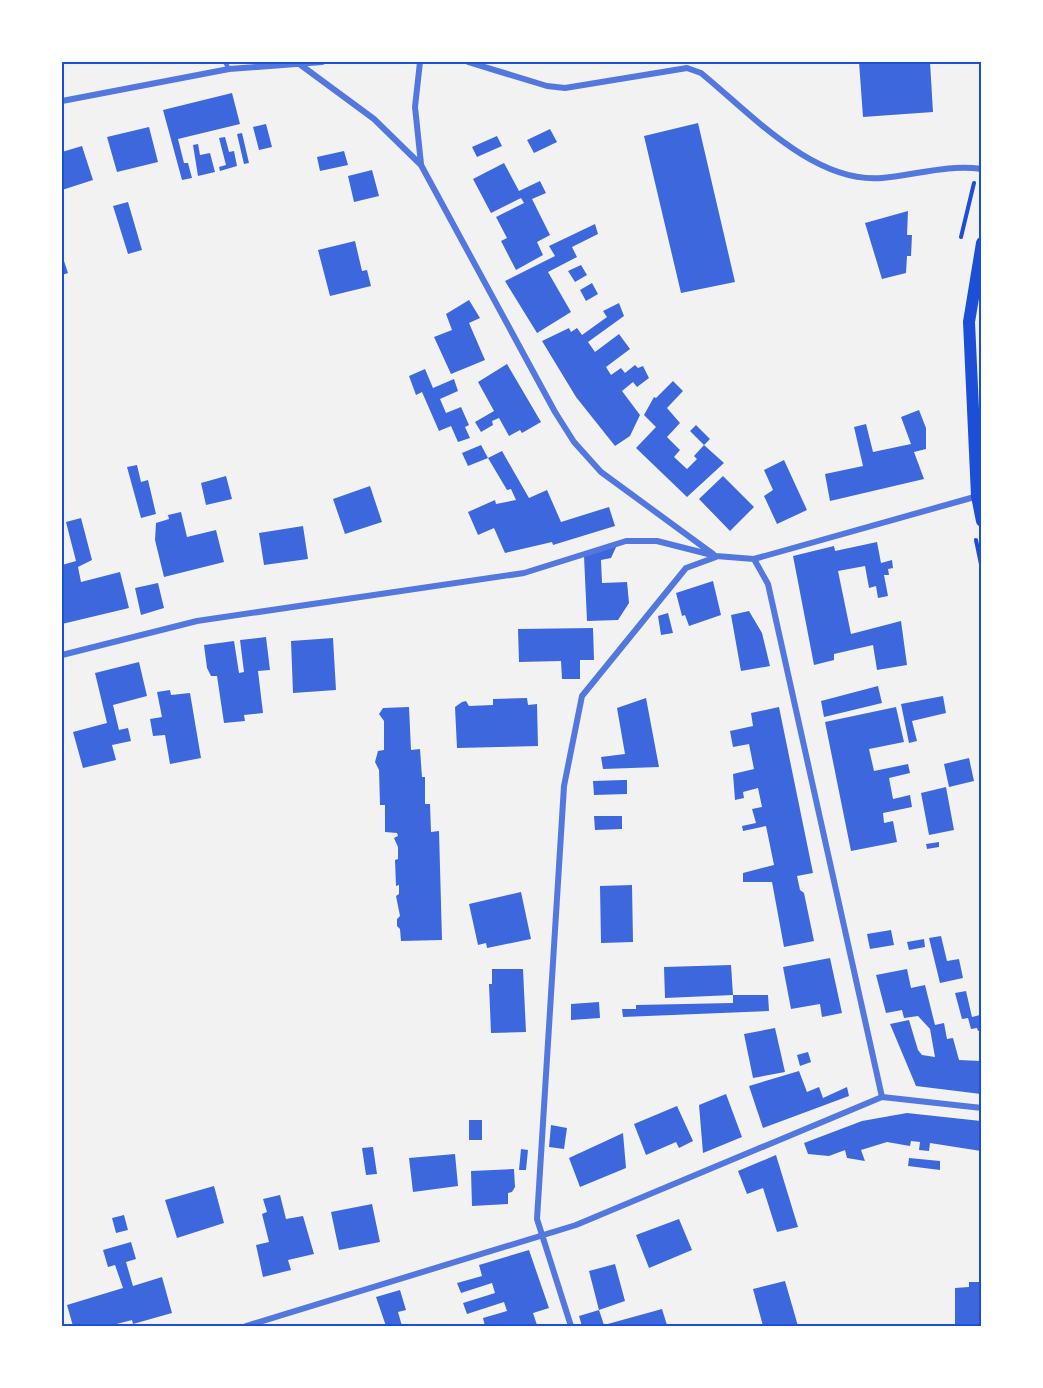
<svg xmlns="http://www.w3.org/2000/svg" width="1043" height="1388" viewBox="0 0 1043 1388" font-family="Roboto,sans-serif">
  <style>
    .building { fill: #3d67dc }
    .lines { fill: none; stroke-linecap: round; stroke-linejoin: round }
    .path { stroke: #1d4ed8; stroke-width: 4 }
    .service { stroke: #5277de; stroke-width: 4.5 }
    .minor { stroke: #5277de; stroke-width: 6 }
    .secondary { stroke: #1d4ed8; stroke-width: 12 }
    .neatline { fill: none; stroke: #1d4ed8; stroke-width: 2 }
  </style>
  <rect width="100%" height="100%" fill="#f2f2f2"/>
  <path class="building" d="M859 62H930L933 112 863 117Z
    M232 93 240 124 178 139 184 163H188L192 178 182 180 163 110Z
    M698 123 735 282 681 293 644 136Z
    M266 124 272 147 259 150 253 127Z
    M149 127 158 162 117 172 107 137Z
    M550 129 557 142 534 153 527 140Z
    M242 133 249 163 244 164 237 134Z
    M497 136 502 146 477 157 472 147Z
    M225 137 229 152 234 151 237 166 220 171 219 167 226 165 219 138Z
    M198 144 200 155 210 153 215 172 198 176 193 145Z
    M82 146 93 180 62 190V152Z
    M344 151 348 165 320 171 317 157Z
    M504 163 519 191 540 181 546 193 532 199 550 235 537 242 543 255 516 270 501 241 507 238 496 217 524 203 521 198 491 213 473 179Z
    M372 170 379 196 354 202 348 176Z
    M128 202 142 250 128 254 113 206Z
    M908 211 907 235H912L911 256H907L906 273 882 279 865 223Z
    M595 224 598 234 572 247 577 257 548 272 571 312 537 333 505 281 555 256 549 246Z
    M355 241 362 271 367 270 371 286 330 296 318 250Z
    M62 255 68 273 62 275Z
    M581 265 587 275 575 282 568 271Z
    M592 283 598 294 586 301 580 290Z
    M469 300 480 318 469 323 485 360 451 374 434 337 452 330 446 314Z
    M619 303 624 316 588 342 595 352 619 334 630 349 606 367 611 375 621 368 625 373 635 365 638 368 643 366 649 378 637 387 633 382 622 391 640 415 630 436 615 446 576 397 542 341 569 328 571 332 577 328 582 335 607 317 603 311Z
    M507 364 541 422 522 433 520 430 509 436 499 418 492 421 493 425 481 432 475 422 494 411 478 382Z
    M425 369 433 388 454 379 458 391 440 399 446 413 461 407 469 425 465 427 470 438 458 442 451 426 439 431 422 392 416 395 409 376Z
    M673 381 683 391 667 408 680 423 667 437 680 450 674 457 687 469 697 459 694 456 704 445 724 463 687 497 636 448 656 427 644 415 654 397 656 398Z
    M919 410 926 428V449L914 452 924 479 830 501 825 474 863 466 854 427 866 424 873 452 911 444 901 417Z
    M696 425 710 439 704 445 690 431Z
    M481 445 488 458 468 466 462 453Z
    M502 451 529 498 547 490 561 522 609 507 615 526 553 545 552 542 505 553 494 528 478 535 468 512 495 500 496 504 516 500 511 489 507 490 488 458Z
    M784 460 807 510 777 524 764 496 773 490 764 470Z
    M137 465 141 482 148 480 156 514 141 518 127 467Z
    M226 476 232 499 206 505 201 483Z
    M723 476 754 507 730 531 699 499Z
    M370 486 382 522 345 534 333 499Z
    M181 512 187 537 216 530 224 562 164 577 155 540 156 523 169 519 168 515Z
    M81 518 92 560 78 567 81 582 120 572 129 608 62 624V565L76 561 66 522Z
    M303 526 308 559 264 565 259 533Z
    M877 542 881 563 892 560 893 568 888 569 889 575H884L888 596 878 598 876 586 869 588 865 566 838 571 851 634 901 621 907 665 877 670 873 645 834 654V660L814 665 793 556 834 546 835 551Z
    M617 545 611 558 601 560 602 583 627 582 629 603 618 620 587 621 584 556Z
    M713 581 721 615 689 626 685 615 682 616 676 593Z
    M158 583 164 608 141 615 135 588Z
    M749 611 762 633 770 666 741 671 731 615Z
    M668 613 673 633 661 635 658 616Z
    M593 628 594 660H580V679H562L561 661 519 662 518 629Z
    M266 637 270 670 258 671 263 713 244 715 245 721 224 723 217 676H211L207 668 204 645 234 641 239 673 244 672 240 640Z
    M333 638 336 690 293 693 291 641Z
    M139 662 147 696 113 705 119 730 128 728 131 741 112 745 116 760 83 768 73 732 107 723 95 673Z
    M878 686 882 703 824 717 821 701Z
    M170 690 171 695 190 693 201 758 170 764 165 735 153 736 150 719 162 717 157 692Z
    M943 696 946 713 912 721 917 741 909 743 901 704Z
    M527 698 528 705 537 704 538 746 457 748 455 707 462 702 466 701 469 706 493 705V699Z
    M646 698 659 767 603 769 601 757 625 754 617 708Z
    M409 707 411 750 420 749 422 777H425V804H430L431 832 439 831 442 940 401 941 400 929 397 926V919L400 916 396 896 399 894V885L396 886 395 860 398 859V847L394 838 398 836 397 833 385 832V805H380L379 770 375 762 378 751 384 750V721L379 714 383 708Z
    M779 707 813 873 797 876 800 890 804 893 814 941 784 947 772 882H743V873L774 865 766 826 743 831 742 826 756 823 752 809 762 807 758 788 743 792 744 798 735 800 733 774 754 769 749 744 733 747 730 731 753 726 751 713Z
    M896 707 904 742 869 749 874 771 908 764 910 773 889 778 893 799 910 795 912 807 883 813 884 823 893 821 897 842 851 851 825 722Z
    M969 758 974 781 949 787 944 764Z
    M623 780H627V794L594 795 593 781Z
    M946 787 954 830 929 835 921 793Z
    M594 816H622V829L595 830Z
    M939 842V847L927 849 926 844Z
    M632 885 633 942 601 943 600 886Z
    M521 892 531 939 487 948 486 943 478 945 469 904Z
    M891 930 894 945 870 949 867 934Z
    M941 936 947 961 959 959 963 978 940 983 929 938Z
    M924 939 925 947 909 950 907 942Z
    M830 958 842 1013 822 1017 820 1004 791 1009 783 967Z
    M731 965 733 995 665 998 664 967Z
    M492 969H523L526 1032 491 1033 489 984H492Z
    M907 969 911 988 925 985 935 1025 944 1023 947 1039 953 1038 959 1060 981 1061V1094L916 1086 890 1024 909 1020 918 1050 922 1055 935 1057 930 1029 918 1016 904 1018 902 1010 886 1013 876 975Z
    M966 991 972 1017 980 1015 981 1030 978 1031 977 1028 971 1029 968 1018 962 1019 955 993Z
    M733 995H768L769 1011 623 1017 622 1009H636V1005L733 1003Z
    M599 1002 600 1018 571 1020V1004Z
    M775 1028 785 1072 753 1078 744 1034Z
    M808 1052 811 1062 800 1066 797 1055Z
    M799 1071 807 1092 819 1087 823 1098 847 1087 849 1096 763 1128 749 1086Z
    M726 1094 742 1137 703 1153 699 1105Z
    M677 1106 693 1141 679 1148 676 1142 646 1155 634 1124Z
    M907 1113 981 1121V1151L930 1143 929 1151 919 1150 920 1142 911 1141 910 1146 887 1142 861 1150 865 1161 847 1158 845 1150 829 1156 808 1154 804 1143 862 1121Z
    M469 1120H482V1140H469Z
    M551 1125 567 1128 564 1149 549 1147Z
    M623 1133 626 1168 580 1187 569 1158Z
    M373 1147 377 1174 366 1175 362 1148Z
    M521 1149 528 1150 526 1170H519Z
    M455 1154 458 1186 413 1192 409 1158Z
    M776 1155 798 1227 777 1232 763 1188 747 1194 738 1171Z
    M909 1158 940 1161V1170L908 1166Z
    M514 1169 515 1187 512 1192 508 1193V1204L472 1206 471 1171Z
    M214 1186 224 1223 177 1238 165 1200Z
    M280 1195 286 1219 303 1216 314 1254 288 1260 291 1270 263 1277 256 1245 269 1242 262 1214 267 1212 263 1199Z
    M372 1204 380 1242 339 1250 331 1212Z
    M124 1215 128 1230 116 1233 112 1218Z
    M679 1219 692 1250 649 1268 636 1235Z
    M131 1242 136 1259 126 1262 133 1286 162 1277 172 1313 133 1324 132 1320 109 1326H73L67 1305 123 1288 115 1265 108 1267 103 1250Z
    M529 1250 549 1308 533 1313 537 1325 485 1326 483 1318 507 1311 504 1302 467 1314 463 1303 495 1293 492 1283 461 1293 457 1283 482 1276 479 1265Z
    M615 1264 625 1301 599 1310 589 1271Z
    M785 1281 798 1326H763L753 1289Z
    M969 1282H981V1326H955V1288L969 1287Z
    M400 1290 406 1310 398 1312 402 1326H386L376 1297Z
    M662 1309 667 1325 662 1326H582L579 1316 599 1310 604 1325Z"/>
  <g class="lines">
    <path class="path" d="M961 237 974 183
      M976 540 982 569"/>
    <path class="service" d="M225 62 229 69"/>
    <path class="minor" d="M420 62 415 107 421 164
      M468 62 547 86 565 88 687 68 701 73C750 113 814 184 882 178 917 175 946 164 982 169
      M298 63 374 119 421 165 555 412 574 442 601 472 713 554
      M62 101 229 69 322 62
      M754 559 768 584 882 1097
      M62 655 197 621 524 573 626 541H657L716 556 754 559 978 496
      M246 1326 576 1225 882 1097 982 1108
      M571 1326 537 1219 564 786 582 696 686 568 716 557"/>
    <path class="secondary" d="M982 243 969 322 977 496 982 521"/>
  </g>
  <rect width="1043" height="1388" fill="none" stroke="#ffffff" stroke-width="126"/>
  <rect x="63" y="63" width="917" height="1262" class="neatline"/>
</svg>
